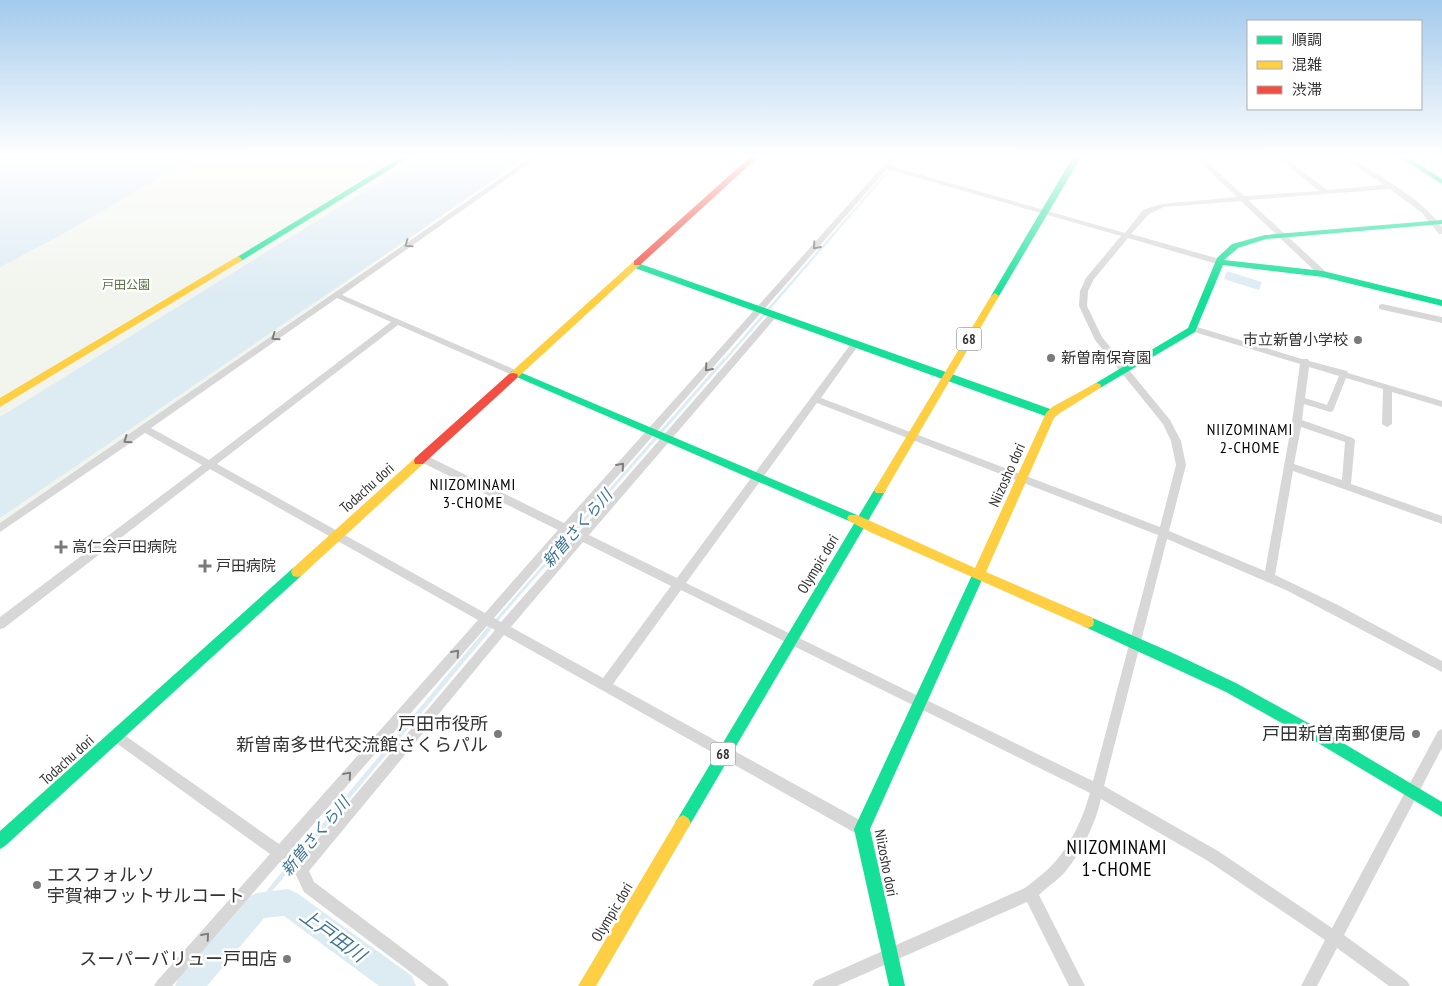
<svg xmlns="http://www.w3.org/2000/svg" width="1442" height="986" viewBox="0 0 1442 986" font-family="'PT Sans Narrow','Noto Sans JP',sans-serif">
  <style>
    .green { fill: #f1f5ed }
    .water { fill: #ddebf3 }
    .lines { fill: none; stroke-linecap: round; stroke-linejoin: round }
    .stream-far2 { stroke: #ddebf3; stroke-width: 2.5 }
    .stream-far1 { stroke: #ddebf3; stroke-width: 3 }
    .stream { stroke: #ddebf3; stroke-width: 4.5 }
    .river { fill: #ddebf3; fill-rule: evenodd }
    .street { fill: #d7d7d7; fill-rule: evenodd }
    .fast { fill: #16e098; fill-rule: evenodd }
    .slow { fill: #ffcf43; fill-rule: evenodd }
    .jam { fill: #f24e42; fill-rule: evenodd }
    .oneway { stroke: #7d7d7d }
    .poi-dot { fill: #7a7a7a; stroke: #fff; stroke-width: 2 }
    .labels { text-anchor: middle; stroke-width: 5; stroke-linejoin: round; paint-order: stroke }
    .far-park-label { font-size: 12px; fill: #56703f; stroke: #fff }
    .shield { fill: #fff; stroke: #707070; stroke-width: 1 }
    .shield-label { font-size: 14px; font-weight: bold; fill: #333 }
    .poi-label { font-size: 15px; fill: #333; stroke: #fff; text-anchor: start }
    .street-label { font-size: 15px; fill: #333; stroke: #fff }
    .neighbourhood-label { font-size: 16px; letter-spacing: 1px; fill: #000; stroke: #fff }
    .water-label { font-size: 16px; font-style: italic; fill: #3f7597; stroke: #fff }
    .near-poi-label { font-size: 18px; fill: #333; stroke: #fff; text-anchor: end }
    .near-neighbourhood-label { font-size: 19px; letter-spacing: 1px; fill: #000; stroke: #fff }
    .near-water-label { font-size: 19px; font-style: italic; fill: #3f7597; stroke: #fff }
  </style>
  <rect width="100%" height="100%" fill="#fff"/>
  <path class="green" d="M103 157H527L0 525V209Z"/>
  <path class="water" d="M0 157H195L61 235 0 267Z
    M420 157H527L0 518V417Z
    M1227 271 1262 282 1259 290 1224 279Z"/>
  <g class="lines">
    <path class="stream-far2" d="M723 362 884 176 905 157"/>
    <path class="stream-far1" d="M487 631 724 360"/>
    <path class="stream" d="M295 860 488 630
      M257 906 289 867"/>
    <path class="river" d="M288 889 297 893 412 976 416 986H379L284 916 264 918 207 986H175L179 976 248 897 257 893Z"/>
    <path class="street" d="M531 157H538L342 295 518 371 519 373 518 375H512L398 325 217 464 485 613 558 530 419 461 417 458 419 455H425L564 523 891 157H897L890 166 1125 233 1143 210 1161 204 1237 197 1195 157H1202L1244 196 1319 191 1277 157H1284L1327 190 1384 185 1343 157H1350C1381 178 1419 196 1442 227V234H1439L1422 213 1390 189 1248 200 1326 272 1327 274 1323 276H1320L1241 201 1164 207 1149 214 1131 234 1223 260V264H1217L1128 238 1094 279 1088 291 1087 306 1102 337 1170 420 1181 441 1186 465 1169 531 1265 571 1292 422 1300 364 1191 331V327H1197L1302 359H1308L1309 361 1347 371 1348 373 1442 401V407L1392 392V424L1387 427 1382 424 1383 389 1346 378 1333 411 1330 412 1304 404 1302 420 1353 438 1355 440 1351 484 1442 516V524L1293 471 1275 575 1338 605 1442 661V672L1286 590 1167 539 1104 786 1218 851 1332 928 1438 731 1442 729V748L1344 935 1407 981 1410 986H1389L1337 948 1317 986H1301L1325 940 1208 861 1101 799C1095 825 1082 851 1065 872 1058 880 1047 887 1039 895L1085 986H1069L1027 902 837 986H812L815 981 1025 888C1035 880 1046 872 1055 862 1072 842 1083 818 1090 793L681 590 613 684 867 824 869 829 867 834 862 836 857 834 504 635 309 871 314 882 446 981 449 986H429L304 892 296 875 280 862 172 986H154L157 981 270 854 112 740 110 736 112 732 116 730 120 732 279 844 478 620 210 469 4 628 0 629V617L202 465 145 433 0 532V523ZM887 169 1121 236 1086 278 1080 291 1079 306 1095 340 1163 424 1171 441 1176 465 1160 527 821 398 860 343 856 340 853 341 677 578 589 535 777 316 778 314 774 311 771 312 580 531 573 527ZM337 298 391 322 209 460 151 428ZM1309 367 1339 376 1327 405 1305 398ZM817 403 1158 535 1093 781 686 583ZM1301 427 1345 442 1342 480 1294 464ZM567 534 575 538 501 622 494 618ZM583 542 671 586 603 678 511 627ZM487 626 495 630 300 860 289 852Z
      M1382 304 1442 317V323L1379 309V305Z"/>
    <path class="fast" d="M401 157H410L241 261 238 262 234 259Z
      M1073 157H1081L999 296 998 298H992L991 296Z
      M1399 157H1408L1442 179V184Z
      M1442 220V224L1266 239 1238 248 1224 260 1323 271 1442 300V306L1323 277 1223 265 1195 332 1100 388 1096 389 1091 386 1188 328 1217 258 1232 244 1265 235Z
      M635 262 1056 411 1057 414 1052 418 1048 417 632 267 631 265Z
      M515 370 857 515 858 517 876 487H884L886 490 688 828 683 831 678 828 675 823 678 818 855 522 849 521 512 375 510 373 512 371Z
      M297 567 301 568 303 572 301 576 5 846 0 849V831L293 568Z
      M979 568 983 569 985 573 870 829 905 986H889L854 829 973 573 975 569Z
      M1088 616 1175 654 1236 683 1328 734 1442 802V817L1318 743 1226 692 1083 626 1082 622 1083 618Z"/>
    <path class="slow" d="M238 256 242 259 241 261 0 407V398Z
      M637 260 641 263 640 265 517 378H509L508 376 509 374 634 261Z
      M995 293 999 296 884 493H876L874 490 876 487 991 296Z
      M1096 383 1100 384 1101 386 1100 388 1060 413 1054 418 986 572 1093 618 1094 622 1093 626 1088 628 1083 626 870 532 849 521 847 518 849 515H857L975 568 1046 413 1052 407Z
      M419 457 423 458 424 461 423 464 301 576 297 577 293 576 291 572 293 568 415 458Z
      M683 815 688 818 691 823 688 828 596 986H578L678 818Z"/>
    <path class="jam" d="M750 157H758L640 265H634V261Z
      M513 373 517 374 518 376 517 378 423 464H415L414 461 415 458 509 374Z"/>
  </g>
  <defs><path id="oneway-chevron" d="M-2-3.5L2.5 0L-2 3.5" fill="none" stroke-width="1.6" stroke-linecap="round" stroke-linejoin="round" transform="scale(1.25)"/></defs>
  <g class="oneway">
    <use href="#oneway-chevron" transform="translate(408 244) rotate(145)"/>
    <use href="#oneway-chevron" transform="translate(816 246) rotate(131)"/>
    <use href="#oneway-chevron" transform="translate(275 337) rotate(145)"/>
    <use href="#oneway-chevron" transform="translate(708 368) rotate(131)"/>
    <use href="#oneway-chevron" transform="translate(127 440) rotate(145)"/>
    <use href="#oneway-chevron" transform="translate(621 466) rotate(-49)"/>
    <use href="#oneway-chevron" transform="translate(456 653) rotate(-49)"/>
    <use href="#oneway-chevron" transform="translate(348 775) rotate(-49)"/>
    <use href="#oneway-chevron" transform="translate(206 936) rotate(-49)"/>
  </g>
  <linearGradient id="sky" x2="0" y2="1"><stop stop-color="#a3caec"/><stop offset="0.53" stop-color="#fff"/><stop offset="1" stop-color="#fff" stop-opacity="0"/></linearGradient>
  <rect width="1442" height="295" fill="url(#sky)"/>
  <g class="poi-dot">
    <circle cx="1358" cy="340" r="5"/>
    <circle cx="1051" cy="358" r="5"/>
    <path d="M58.5 539.5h5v5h5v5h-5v5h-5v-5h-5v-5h5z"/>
    <path d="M202.5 558.5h5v5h5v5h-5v5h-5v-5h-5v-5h5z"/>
    <circle cx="498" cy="734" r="5"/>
    <circle cx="1416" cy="734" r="5"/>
    <circle cx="37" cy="885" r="5"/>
    <circle cx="287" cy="959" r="5"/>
  </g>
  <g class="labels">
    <g class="far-park-label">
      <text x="126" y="289">戸田公園</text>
    </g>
    <g class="shield">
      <rect x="956.5" y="327.5" width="25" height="23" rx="4"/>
      <rect x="710.5" y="742.5" width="25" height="23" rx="4"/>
    </g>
    <g class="shield-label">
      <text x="969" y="344">68</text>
      <text x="723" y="759">68</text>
    </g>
    <g class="poi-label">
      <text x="1348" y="345" text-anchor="end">市立新曽小学校</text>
      <text x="1061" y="363">新曽南保育園</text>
      <text x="72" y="552">高仁会戸田病院</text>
      <text x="216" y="571">戸田病院</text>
    </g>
    <g class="street-label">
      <text transform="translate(1007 475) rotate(-66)" y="5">Niizosho dori</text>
      <text transform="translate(367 488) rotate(-42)" y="5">Todachu dori</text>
      <text transform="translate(818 564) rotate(-59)" y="5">Olympic dori</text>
      <text transform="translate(67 760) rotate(-42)" y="5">Todachu dori</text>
      <text transform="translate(886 863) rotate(79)" y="5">Niizosho dori</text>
      <text transform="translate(612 912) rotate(-59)" y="5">Olympic dori</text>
    </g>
    <g class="neighbourhood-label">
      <text x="1250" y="435">NIIZOMINAMI<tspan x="1250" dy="18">2-CHOME</tspan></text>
      <text x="473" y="490">NIIZOMINAMI<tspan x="473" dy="18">3-CHOME</tspan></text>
    </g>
    <g class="water-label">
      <text transform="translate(577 528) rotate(-49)" y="6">新曽さくら川</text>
      <text transform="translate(315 836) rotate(-50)" y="6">新曽さくら川</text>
    </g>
    <g class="near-poi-label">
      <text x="488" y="730">戸田市役所<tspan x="488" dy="21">新曽南多世代交流館さくらパル</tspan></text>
      <text x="1406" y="740">戸田新曽南郵便局</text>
      <text x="47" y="881" text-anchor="start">エスフォルソ<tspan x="47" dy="21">宇賀神フットサルコート</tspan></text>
      <text x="277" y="965">スーパーバリュー戸田店</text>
    </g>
    <g class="near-neighbourhood-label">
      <text x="1117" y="854">NIIZOMINAMI<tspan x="1117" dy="22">1-CHOME</tspan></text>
    </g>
    <g class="near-water-label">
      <text transform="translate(333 935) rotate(36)" y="7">上戸田川</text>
    </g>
  </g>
  <rect x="1247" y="20" width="175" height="90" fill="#ffffff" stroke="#adadad"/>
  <rect x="1257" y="36" width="25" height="8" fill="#16e098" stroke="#adadad"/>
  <text x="1292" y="45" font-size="15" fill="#333333">順調</text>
  <rect x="1257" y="61" width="25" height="8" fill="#ffcf43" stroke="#adadad"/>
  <text x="1292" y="70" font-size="15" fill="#333333">混雑</text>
  <rect x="1257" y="86" width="25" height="8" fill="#f24e42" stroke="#adadad"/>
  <text x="1292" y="95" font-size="15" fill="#333333">渋滞</text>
</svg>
